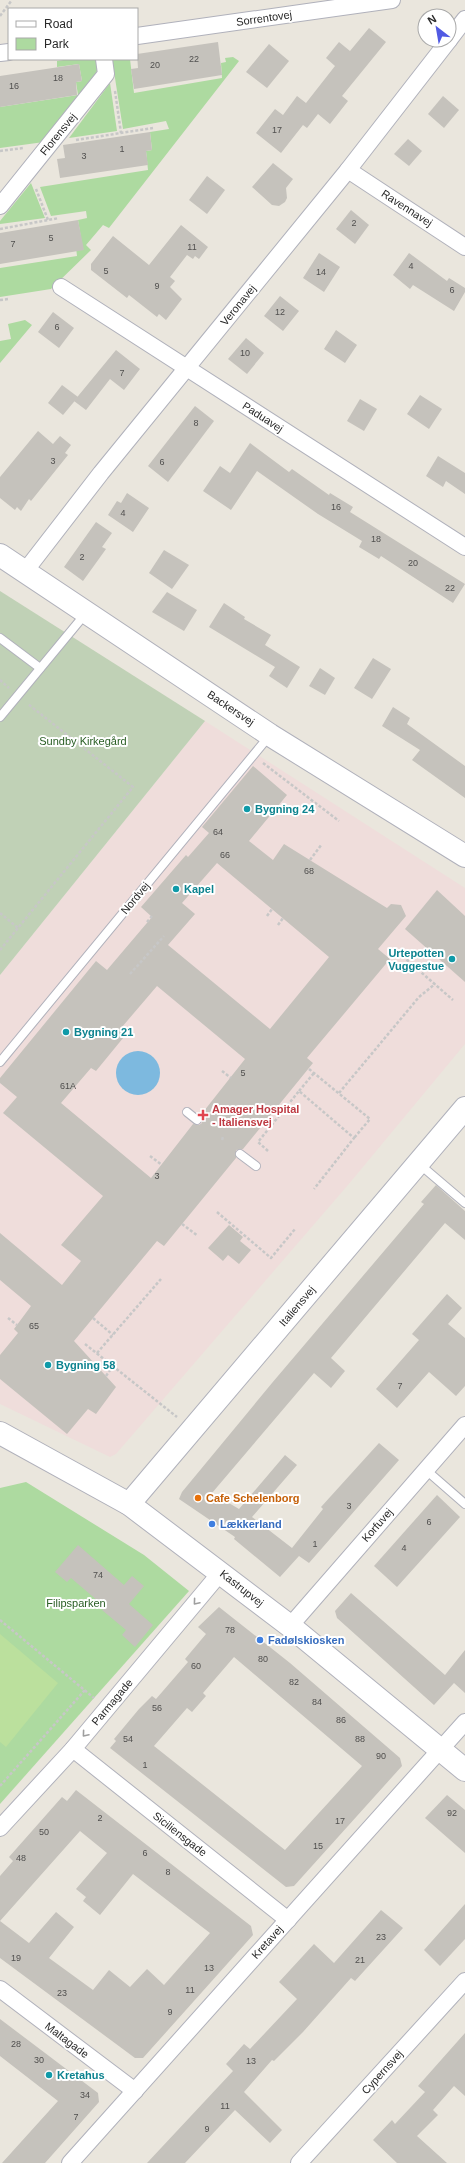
<svg xmlns="http://www.w3.org/2000/svg" width="465" height="2163" viewBox="0 0 465 2163" font-family="Arial,sans-serif">
  <style>
    .medical { fill: #efdddb }
    .green { fill: #addaa0 }
    .cemetery { fill: #c0d1b6 }
    .pitch { fill: #bbe09d }
    .water { fill: #7db9df }
    .building { fill: #c5c2bc; fill-rule: evenodd }
    .lines { fill: none; stroke-linecap: round; stroke-linejoin: round }
    .lane-casing { stroke: #b0b1bb; stroke-width: 10 }
    .street-casing { stroke: #b0b1bb; stroke-width: 18 }
    .secondary-casing { stroke: #b0b1bb; stroke-width: 24 }
    .path { stroke: #c7c7c7; stroke-width: 2.5; stroke-dasharray: 3 2; stroke-linecap: butt }
    .lane { stroke: #fff; stroke-width: 8 }
    .street { stroke: #fff; stroke-width: 16 }
    .secondary { stroke: #fff; stroke-width: 22 }
    .oneway { stroke: #9f9f9f }
    .culture-dot { fill: #0f9aa8; stroke: #fff; stroke-width: 1.5 }
    .health-dot { fill: #e0444e; stroke: #fff; stroke-width: 1.5 }
    .food-dot { fill: #e8710a; stroke: #fff; stroke-width: 1.5 }
    .shop-dot { fill: #3f7fe0; stroke: #fff; stroke-width: 1.5 }
    .labels { text-anchor: middle; dominant-baseline: central; stroke-width: 4; stroke-linejoin: round; paint-order: stroke }
    .number-label { font-size: 9px; fill: #504f4e }
    .street-label { font-size: 11px; fill: #292929; stroke: #fff }
    .park-label { font-size: 11px; fill: #285d23; stroke: #fff }
    .culture-label { font-size: 11px; font-weight: bold; fill: #0d838f; stroke: #fff; text-anchor: start }
    .health-label { font-size: 11px; font-weight: bold; fill: #be3a42; stroke: #fff; text-anchor: start }
    .food-label { font-size: 11px; font-weight: bold; fill: #c56008; stroke: #fff; text-anchor: start }
    .shop-label { font-size: 11px; font-weight: bold; fill: #366cbe; stroke: #fff; text-anchor: start }
  </style>
  <rect width="100%" height="100%" fill="#eae6dd"/>
  <polygon class="medical" points="205,721 465,888 465,1044 348,1185 116,1454 110,1457 0,1404 0,975"/>
  <g class="green">
    <polygon points="233,57 239,61 109,228 103,225 86,245 91,250 51,289 0,297 0,268 77,256 75,239 81,238 78,220 87,218 86,211 51,216 40,187 148,170 146,151 152,150 150,132 169,129 166,121 123,129 112,59 130,59 134,93 222,78 221,63 226,62 225,58"/>
    <polygon points="70,59 97,59 98,67 95,77 44,142 0,148 0,107 78,95 76,82 82,81 79,64 57,67 57,61"/>
    <polygon points="110,83 117,131 69,138"/>
    <polygon points="31,183 45,218 0,224 0,221"/>
    <polygon points="25,320 32,325 0,363 0,341 11,339 8,324"/>
    <polygon points="26,1482 144,1555 189,1591 0,1804 0,1488"/>
  </g>
  <polygon class="cemetery" points="0,591 205,721 0,975"/>
  <polygon class="pitch" points="0,1634 58,1683 6,1747 0,1742"/>
  <circle class="water" cx="138" cy="1073" r="22"/>
  <g class="building">
    <polygon points="369,28 386,42 342,96 348,101 330,124 318,114 307,128 303,125 281,153 256,133 275,109 283,115 297,96 306,103 335,66 326,58 339,42 350,51"/>
    <polygon points="218,42 222,75 134,89 131,69 138,68 137,54"/>
    <polygon points="269,44 289,61 267,88 246,72"/>
    <polygon points="79,64 82,81 76,82 77,95 0,107 0,76"/>
    <polygon points="443,96 459,110 444,128 428,114"/>
    <polygon points="150,132 152,150 146,151 148,165 60,178 57,159 65,158 63,145"/>
    <polygon points="408,139 422,151 409,166 394,154"/>
    <polygon points="273,163 293,179 286,188 287,198 285,202 279,206 272,205 252,187"/>
    <polygon points="207,176 225,190 207,214 189,200"/>
    <polygon points="351,210 369,225 355,244 336,229"/>
    <polygon points="78,220 84,250 0,264 0,233"/>
    <polygon points="181,225 208,247 199,259 195,256 193,259 187,255 170,277 175,281 170,287 182,299 166,320 159,314 157,317 129,295 127,298 91,270 91,264 113,236 149,265"/>
    <polygon points="319,253 340,267 324,292 303,278"/>
    <polygon points="409,253 447,281 449,278 465,288 465,292 454,311 413,285 410,289 393,275"/>
    <polygon points="280,296 299,311 283,331 264,316"/>
    <polygon points="53,312 74,328 59,348 38,332"/>
    <polygon points="336,330 357,345 345,363 324,349"/>
    <polygon points="246,338 264,353 247,374 228,359"/>
    <polygon points="116,350 140,369 124,390 110,379 86,410 74,401"/>
    <polygon points="62,385 78,397 63,415 48,403"/>
    <polygon points="420,395 442,409 429,429 407,414"/>
    <polygon points="360,399 377,409 364,431 347,421"/>
    <polygon points="195,406 214,421 168,482 148,466"/>
    <polygon points="38,431 53,444 60,436 71,445 65,453 68,455 31,501 29,499 21,511 17,507 15,510 0,498 0,477"/>
    <polygon points="250,443 289,472 292,469 329,495 330,493 353,507 350,512 465,584 453,603 381,556 379,559 359,547 362,541 318,514 257,471 231,510 203,491 220,466 230,473"/>
    <polygon points="438,456 465,473 465,494 446,481 443,487 426,476"/>
    <polygon points="127,493 149,508 133,532 108,515 117,501 121,503"/>
    <polygon points="96,522 112,533 102,547 106,549 83,581 64,567"/>
    <polygon points="164,550 189,565 172,589 149,573"/>
    <polygon points="167,592 197,610 184,631 152,612"/>
    <polygon points="224,603 245,617 244,619 271,635 265,645 300,667 287,688 269,676 275,667 209,627"/>
    <polygon points="373,658 391,669 372,699 354,688"/>
    <polygon points="320,668 335,678 325,695 309,686"/>
    <polygon points="393,707 410,718 407,724 465,766 465,798 412,760 420,750 382,726"/>
    <path d="M253,766L287,795L249,841L273,860L284,844L387,908L391,904L401,905L406,916L378,949L390,959L307,1058L313,1063L243,1149L236,1150V1158L164,1246L157,1241L74,1341L116,1387L96,1414L88,1409L67,1434L0,1379V1355L18,1333L14,1329L31,1306L0,1280V1233L62,1285L81,1261L61,1245L103,1196L3,1113L17,1097L0,1083V1078L96,961L107,970L152,917L141,907L186,855L188,857L209,833L202,827ZM217,863L329,957L270,1029L168,945L195,914L182,903ZM157,986L245,1059L200,1116L202,1123L199,1125L193,1124L151,1178L61,1103L91,1068L96,1071L128,1032L122,1027Z"/>
    <polygon points="437,890 465,916 465,982 405,929"/>
    <polygon points="436,1185 465,1211 465,1240 445,1223 331,1358 345,1371 331,1388 314,1373 212,1493 239,1509 285,1455 297,1465 252,1517 292,1548 323,1509 321,1507 379,1443 399,1460 309,1563 299,1556 280,1577 234,1539 235,1537 179,1499 182,1492 272,1383 424,1204 421,1202"/>
    <polygon points="229,1225 243,1237 240,1241 251,1250 239,1264 228,1255 223,1261 208,1248"/>
    <polygon points="447,1294 462,1308 448,1324 465,1338 465,1386 456,1396 429,1372 397,1408 376,1389 419,1340 412,1334"/>
    <polygon points="437,1495 460,1517 397,1587 374,1566"/>
    <polygon points="78,1545 124,1585 132,1576 144,1586 129,1604 153,1625 135,1647 122,1635 126,1630 102,1610 105,1607 71,1578 67,1582 55,1572"/>
    <polygon points="351,1593 445,1675 465,1650 465,1693 454,1683 434,1705 337,1618 335,1611"/>
    <path d="M219,1607L290,1663L400,1758L402,1766L294,1886L286,1887L110,1748L116,1741L114,1739L139,1709L152,1696L156,1699L188,1662L185,1659L206,1634L198,1627ZM234,1657L362,1766L285,1850L154,1746L187,1708L192,1712L206,1696L203,1693Z"/>
    <polygon points="76,1790 251,1926 253,1935 143,2058 135,2058 0,1958 0,1921 29,1943 56,1912 74,1927 49,1958 93,1990 109,1970 130,1987 147,1969 164,1985 210,1933 133,1874 100,1915 83,1901 86,1897 76,1889 107,1853 80,1831 0,1921 0,1876 13,1861 9,1857 62,1797 67,1801"/>
    <polygon points="447,1795 465,1810 465,1853 425,1818"/>
    <polygon points="465,1904 465,1939 440,1966 424,1950"/>
    <polygon points="381,1910 403,1928 355,1981 351,1978 303,2032 274,2061 272,2060 244,2092 282,2130 270,2143 235,2110 185,2163 147,2163 233,2071 226,2064 244,2044 250,2049 297,1999 279,1982 314,1944 334,1963"/>
    <polygon points="0,2019 98,2093 99,2102 45,2163 2,2163 58,2101 0,2056"/>
    <polygon points="465,2033 465,2096 454,2086 433,2110 438,2115 417,2136 447,2163 397,2163 373,2140 392,2120 395,2124 425,2092 418,2086"/>
  </g>
  <g class="lines">
    <g class="lane-casing">
      <g id="lane">
        <polyline points="0,638 40,668"/>
        <polyline points="0,717 86,613"/>
        <polyline points="0,1062 270,735"/>
        <polyline points="187,1112 197,1120"/>
        <polyline points="240,1154 256,1166"/>
        <polyline points="418,1163 465,1203"/>
        <polyline points="426,1470 465,1504"/>
      </g>
    </g>
    <g class="street-casing">
      <g id="street">
        <polyline points="137,36 392,0"/>
        <polyline points="449,40 465,19"/>
        <polyline points="0,53 9,52"/>
        <polyline points="348,170 465,247"/>
        <polyline points="0,206 106,74 104,59"/>
        <polyline points="61,287 465,547"/>
        <polyline points="26,570 101,473 348,170 449,40"/>
        <polyline points="290,1626 465,1425"/>
        <polyline points="73,1749 288,1920"/>
        <polyline points="0,1828 73,1749 221,1572"/>
        <polyline points="0,1989 135,2091"/>
        <polyline points="70,2163 465,1722"/>
        <polyline points="299,2163 465,1981"/>
      </g>
    </g>
    <g class="secondary-casing">
      <g id="secondary">
        <polyline points="0,555 270,735 465,856"/>
        <polyline points="0,1433 129,1504 290,1626 465,1770"/>
        <polyline points="129,1504 465,1108"/>
      </g>
    </g>
    <g class="path">
      <polyline points="0,16 12,0"/>
      <polyline points="115,91 121,133"/>
      <polyline points="76,140 153,128"/>
      <polyline points="0,151 23,148"/>
      <polyline points="36,189 48,220"/>
      <polyline points="0,229 59,218"/>
      <polyline points="0,300 9,299"/>
      <polyline points="0,680 9,688"/>
      <polyline points="263,763 339,821"/>
      <polyline points="310,860 322,844"/>
      <polyline points="0,913 18,928"/>
      <polyline points="267,916 272,909"/>
      <polyline points="147,922 152,916"/>
      <polyline points="278,925 283,918"/>
      <polyline points="0,950 133,787 28,704"/>
      <polyline points="399,953 453,1000"/>
      <polyline points="130,974 164,936"/>
      <polyline points="309,1069 370,1119 354,1138"/>
      <polyline points="222,1071 231,1078"/>
      <polyline points="299,1091 314,1073"/>
      <polyline points="339,1093 419,997 435,984"/>
      <polyline points="222,1140 223,1137"/>
      <polyline points="268,1151 258,1142 299,1091 354,1138 314,1189"/>
      <polyline points="150,1156 162,1165"/>
      <polyline points="217,1212 271,1258 295,1229"/>
      <polyline points="182,1224 198,1236"/>
      <polyline points="8,1318 17,1325"/>
      <polyline points="93,1318 113,1335"/>
      <polyline points="85,1344 177,1417"/>
      <polyline points="97,1353 161,1279"/>
      <polyline points="106,1376 113,1366"/>
      <polyline points="0,1620 94,1698"/>
      <polyline points="0,1786 85,1690"/>
    </g>
    <use href="#lane" class="lane"/>
    <use href="#street" class="street"/>
    <use href="#secondary" class="secondary"/>
  </g>
  <defs><path id="oneway-chevron" d="M-2-3.5L2.5 0L-2 3.5" fill="none" stroke-width="1.6" stroke-linecap="round" stroke-linejoin="round"/></defs>
  <g class="oneway">
    <use href="#oneway-chevron" transform="translate(196 1602) rotate(130)"/>
    <use href="#oneway-chevron" transform="translate(85 1734) rotate(130)"/>
  </g>
  <g class="culture-dot">
    <circle cx="247" cy="809" r="4"/>
    <circle cx="176" cy="889" r="4"/>
    <circle cx="452" cy="959" r="4"/>
    <circle cx="66" cy="1032" r="4"/>
    <circle cx="48" cy="1365" r="4"/>
    <circle cx="49" cy="2075" r="4"/>
  </g>
  <path class="health-dot" d="M201 1109h4v4h4v4h-4v4h-4v-4h-4v-4h4z"/>
  <circle class="food-dot" cx="198" cy="1498" r="4"/>
  <g class="shop-dot">
    <circle cx="212" cy="1524" r="4"/>
    <circle cx="260" cy="1640" r="4"/>
  </g>
  <g class="labels">
    <g class="number-label">
      <text x="194" y="59">22</text>
      <text x="155" y="65">20</text>
      <text x="58" y="78">18</text>
      <text x="14" y="86">16</text>
      <text x="277" y="130">17</text>
      <text x="122" y="149">1</text>
      <text x="84" y="156">3</text>
      <text x="354" y="223">2</text>
      <text x="51" y="238">5</text>
      <text x="13" y="244">7</text>
      <text x="192" y="247">11</text>
      <text x="411" y="266">4</text>
      <text x="106" y="271">5</text>
      <text x="321" y="272">14</text>
      <text x="157" y="286">9</text>
      <text x="452" y="290">6</text>
      <text x="280" y="312">12</text>
      <text x="57" y="327">6</text>
      <text x="245" y="353">10</text>
      <text x="122" y="373">7</text>
      <text x="196" y="423">8</text>
      <text x="53" y="461">3</text>
      <text x="162" y="462">6</text>
      <text x="336" y="507">16</text>
      <text x="123" y="513">4</text>
      <text x="376" y="539">18</text>
      <text x="82" y="557">2</text>
      <text x="413" y="563">20</text>
      <text x="450" y="588">22</text>
      <text x="218" y="832">64</text>
      <text x="225" y="855">66</text>
      <text x="309" y="871">68</text>
      <text x="243" y="1073">5</text>
      <text x="68" y="1086">61A</text>
      <text x="157" y="1176">3</text>
      <text x="34" y="1326">65</text>
      <text x="400" y="1386">7</text>
      <text x="349" y="1506">3</text>
      <text x="429" y="1522">6</text>
      <text x="315" y="1544">1</text>
      <text x="404" y="1548">4</text>
      <text x="98" y="1575">74</text>
      <text x="230" y="1630">78</text>
      <text x="263" y="1659">80</text>
      <text x="196" y="1666">60</text>
      <text x="294" y="1682">82</text>
      <text x="317" y="1702">84</text>
      <text x="157" y="1708">56</text>
      <text x="341" y="1720">86</text>
      <text x="128" y="1739">54</text>
      <text x="360" y="1739">88</text>
      <text x="381" y="1756">90</text>
      <text x="145" y="1765">1</text>
      <text x="452" y="1813">92</text>
      <text x="100" y="1818">2</text>
      <text x="340" y="1821">17</text>
      <text x="44" y="1832">50</text>
      <text x="318" y="1846">15</text>
      <text x="145" y="1853">6</text>
      <text x="21" y="1858">48</text>
      <text x="168" y="1872">8</text>
      <text x="381" y="1937">23</text>
      <text x="16" y="1958">19</text>
      <text x="360" y="1960">21</text>
      <text x="209" y="1968">13</text>
      <text x="190" y="1990">11</text>
      <text x="62" y="1993">23</text>
      <text x="170" y="2012">9</text>
      <text x="16" y="2044">28</text>
      <text x="39" y="2060">30</text>
      <text x="251" y="2061">13</text>
      <text x="85" y="2095">34</text>
      <text x="225" y="2106">11</text>
      <text x="76" y="2117">7</text>
      <text x="207" y="2129">9</text>
    </g>
    <g class="street-label">
      <text transform="translate(264 18) rotate(-8)">Sorrentovej</text>
      <text transform="translate(58 134) rotate(-51)">Florensvej</text>
      <text transform="translate(407 208) rotate(33)">Ravennavej</text>
      <text transform="translate(238 305) rotate(-51)">Veronavej</text>
      <text transform="translate(263 417) rotate(33)">Paduavej</text>
      <text transform="translate(231 708) rotate(34)">Backersvej</text>
      <text transform="translate(135 898) rotate(-50)">Nordvej</text>
      <text transform="translate(297 1306) rotate(-50)">Italiensvej</text>
      <text transform="translate(377 1525) rotate(-49)">Korfuvej</text>
      <text transform="translate(242 1588) rotate(38)">Kastrupvej</text>
      <text transform="translate(112 1702) rotate(-50)">Parmagade</text>
      <text transform="translate(180 1834) rotate(38)">Siciliensgade</text>
      <text transform="translate(267 1942) rotate(-48)">Kretavej</text>
      <text transform="translate(67 2040) rotate(37)">Maltagade</text>
      <text transform="translate(382 2072) rotate(-48)">Cypernsvej</text>
    </g>
    <g class="park-label">
      <text x="83" y="741">Sundby Kirkegård</text>
      <text x="76" y="1603">Filipsparken</text>
    </g>
    <g class="culture-label">
      <text x="255" y="809">Bygning 24</text>
      <text x="184" y="889">Kapel</text>
      <text x="444" y="953" text-anchor="end">Urtepotten<tspan x="444" dy="13">Vuggestue</tspan></text>
      <text x="74" y="1032">Bygning 21</text>
      <text x="56" y="1365">Bygning 58</text>
      <text x="57" y="2075">Kretahus</text>
    </g>
    <g class="health-label">
      <text x="212" y="1109">Amager Hospital<tspan x="212" dy="13">- Italiensvej</tspan></text>
    </g>
    <g class="food-label">
      <text x="206" y="1498">Cafe Schelenborg</text>
    </g>
    <g class="shop-label">
      <text x="220" y="1524">Lækkerland</text>
      <text x="268" y="1640">Fadølskiosken</text>
    </g>
  </g>
  <rect x="8" y="8" width="130" height="52" fill="#ffffff" stroke="#a9a9a9"/>
  <rect x="16" y="21" width="20" height="6" fill="#ffffff" stroke="#a9a9a9"/>
  <text x="44" y="28" font-size="12" fill="#292929">Road</text>
  <rect x="16" y="38" width="20" height="12" fill="#addaa0" stroke="#a9a9a9"/>
  <text x="44" y="48" font-size="12" fill="#292929">Park</text>
  <g transform="translate(437 28) rotate(329)"><circle r="19" fill="#ffffff" stroke="#a9a9a9"/>
  <path d="M0-3L7 15L0 10L-7 15Z" fill="#515ae3"/>
  <text y="-6" font-size="11" font-weight="bold" text-anchor="middle" fill="#292929">N</text>
  </g>
</svg>
